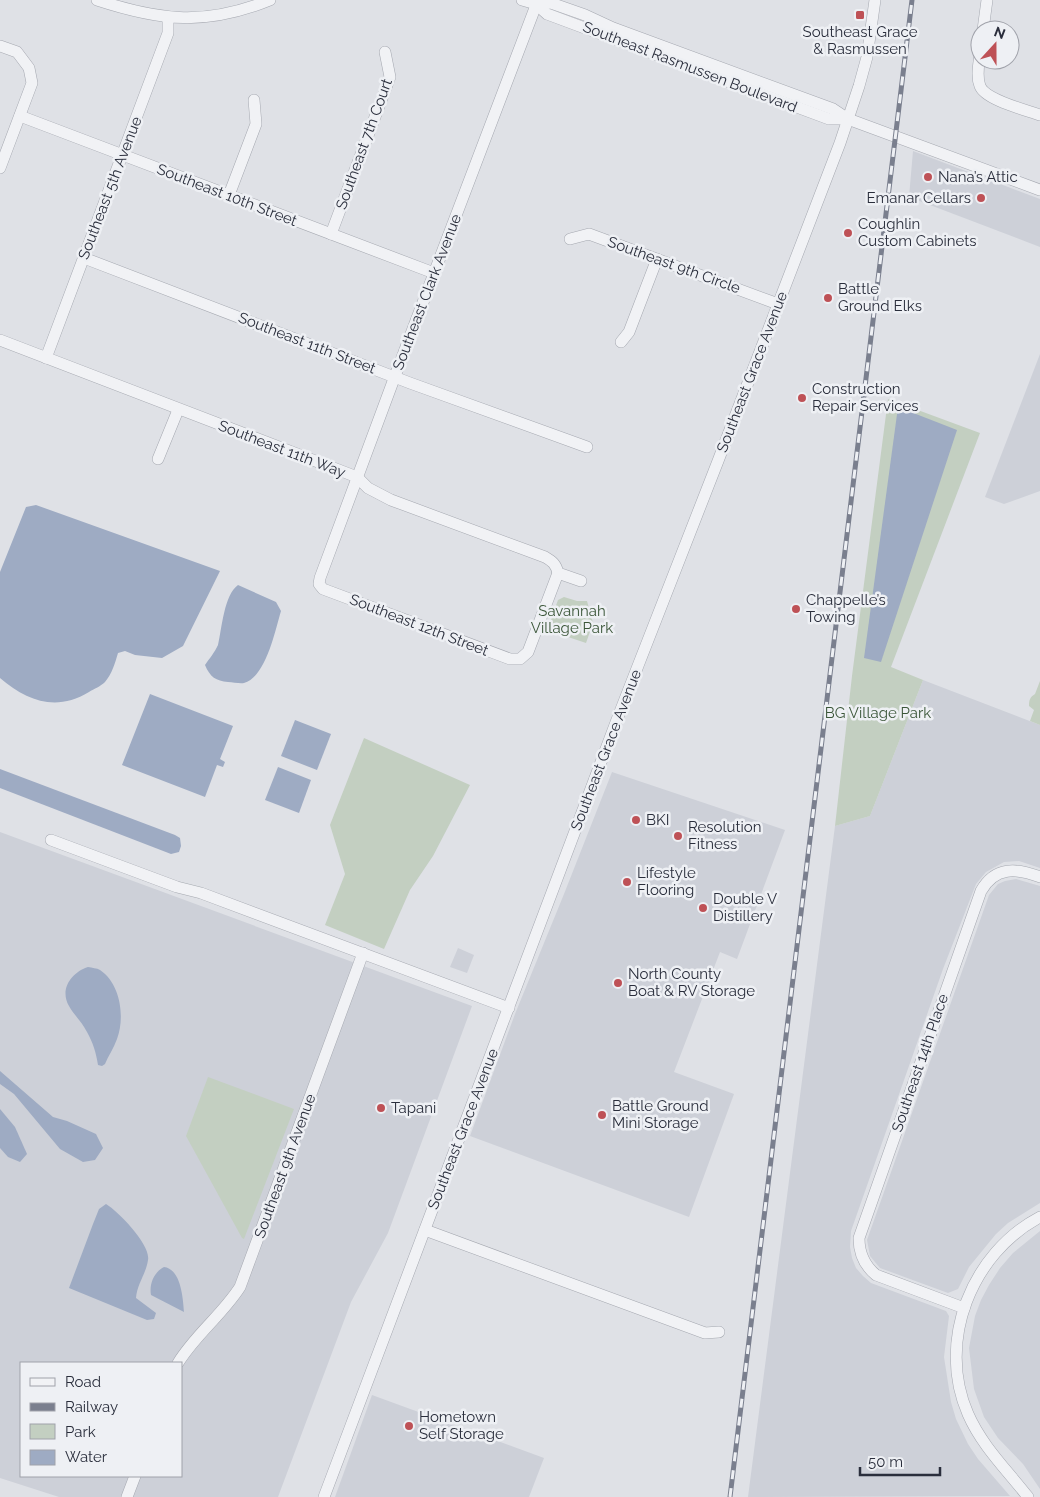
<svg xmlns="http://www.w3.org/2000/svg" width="1040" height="1497" viewBox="0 0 1040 1497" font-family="Raleway,sans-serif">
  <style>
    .built { fill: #cdd0d8; fill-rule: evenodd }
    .green { fill: #c3cfc1 }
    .water { fill: #9eabc3 }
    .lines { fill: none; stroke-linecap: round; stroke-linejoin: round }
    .minor-casing { stroke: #a5a8b0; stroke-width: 12 }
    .minor { stroke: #f1f2f5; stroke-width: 11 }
    .rail-casing { stroke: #7a7f8e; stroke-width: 5 }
    .rail { stroke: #eef0f4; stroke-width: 3; stroke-dasharray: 9; stroke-linecap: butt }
    .poi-dot { fill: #be5156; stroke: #eef0f4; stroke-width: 2 }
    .labels { text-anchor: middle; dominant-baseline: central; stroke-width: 5; stroke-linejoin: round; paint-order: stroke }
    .poi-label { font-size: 15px; fill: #2a2e3c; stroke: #eef0f4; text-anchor: start }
    .street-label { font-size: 15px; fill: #2a2e3c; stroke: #eef0f4 }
    .park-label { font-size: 15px; fill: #3b5639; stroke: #eef0f4 }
  </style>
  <rect width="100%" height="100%" fill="#dfe1e6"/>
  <g class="built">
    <polygon points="913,151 1040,199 1040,247 909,197"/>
    <polygon points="1040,354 1040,491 1004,504 985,497"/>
    <polygon points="923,680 1040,725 1040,868 1019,861 1004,862 986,872 976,884 943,969 876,1160 851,1231 850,1247 852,1258 856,1268 863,1276 871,1283 946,1311 949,1316 944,1357 951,1402 956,1419 968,1444 978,1459 1010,1496 748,1497 835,826 870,816"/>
    <polygon points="612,772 785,830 737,959 720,952 674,1072 734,1094 689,1217 470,1136 515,1014 564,894"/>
    <path d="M0,832L472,1006L388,1233L351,1302L278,1497H59L0,1478ZM21,1363H181V1476H21Z"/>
    <polygon points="1016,879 1040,886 1040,1203 1008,1223 996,1234 969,1267 958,1289 948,1293 880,1268 870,1256 867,1240 989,895 998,884 1005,881"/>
    <polygon points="458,948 474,955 467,973 450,967"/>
    <polygon points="1040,1231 1040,1489 1023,1464 998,1438 984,1417 974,1389 969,1348 975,1316 981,1300 989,1285 1000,1268 1013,1253"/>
    <polygon points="372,1395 544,1458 529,1497 335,1497"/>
  </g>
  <g class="green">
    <polygon points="888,399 980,433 891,667 923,680 870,816 835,826 852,676"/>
    <polygon points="564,597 577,601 587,601 593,623 586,643 547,630 558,600"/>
    <path d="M1040,681V725L1030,721L1034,710L1029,706C1029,700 1030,697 1035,694Z"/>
    <polygon points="364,738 470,785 433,856 410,890 384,949 325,925 345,874 330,825"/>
    <polygon points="208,1077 294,1109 244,1239 242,1238 186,1136"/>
  </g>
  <g class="water">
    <polygon points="898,407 957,430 881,662 864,658"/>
    <path d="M36,505L220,571L183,646L162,658L135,655L125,651L118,653C115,663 112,674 105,682C101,686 94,689 89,692C56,712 27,701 0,678V572L26,507Z"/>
    <path d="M238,585L276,602L281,611C275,631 266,677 244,683C240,684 233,682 228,682C216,681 210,677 205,665C209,659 215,652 218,645C222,628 224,595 238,585Z"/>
    <polygon points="150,694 233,726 220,759 225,762 223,767 217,765 205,797 122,765"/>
    <polygon points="295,720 331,734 317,770 281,756"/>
    <polygon points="278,767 311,780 299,813 265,800"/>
    <polygon points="0,769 175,835 180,838 181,846 179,852 171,854 0,788"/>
    <path d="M88,967C92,968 97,968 100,970C121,984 125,1018 117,1039C114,1048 108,1056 105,1064L102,1066L98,1065C96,1052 93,1043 87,1032C82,1022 74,1015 69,1006C59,989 72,972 88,967Z"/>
    <polygon points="0,1071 53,1117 67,1121 96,1134 103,1148 95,1160 83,1162 60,1149 14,1094 0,1084"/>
    <polygon points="0,1109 15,1127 27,1154 20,1162 8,1157 0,1148"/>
    <path d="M106,1204C119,1212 151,1245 148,1260C146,1274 137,1284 136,1298L156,1313L154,1319L147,1320L69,1288L93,1224L99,1209Z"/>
    <path d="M164,1267C181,1269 183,1298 184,1312L151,1295C149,1284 154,1272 164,1267Z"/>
  </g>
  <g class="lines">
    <g class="minor-casing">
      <g id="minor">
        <path d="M97,0C161,21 206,26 270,0"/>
        <polyline points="522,0 536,4 551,3 585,15 613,28 833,109 848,119 1040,190"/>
        <polyline points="538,0 395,376 320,578 319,584 323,589 510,659 520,659 528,652 558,573"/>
        <polyline points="536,4 547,14 829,119 848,119"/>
        <polyline points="983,30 987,0"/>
        <polyline points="0,46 17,52 29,68 32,83 0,168"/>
        <path d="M980,54C979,64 976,76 980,86C985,100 1026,110 1040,115"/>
        <polyline points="20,116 434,273"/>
        <polyline points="229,195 256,124 254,100"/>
        <polyline points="331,234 390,77 385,52"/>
        <polyline points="570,239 589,234 778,304"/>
        <polyline points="84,258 410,383 587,447"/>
        <path d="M0,340L357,477L368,488L391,500L545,557C552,561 556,564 558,573L581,581"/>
        <polyline points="621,342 629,332 657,259"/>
        <polyline points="46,358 168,33 168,18"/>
        <polyline points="158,459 178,410"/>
        <polyline points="51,840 177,887 201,893 509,1008"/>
        <polyline points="425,1230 705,1333 719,1332"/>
        <path d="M964,1308L876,1275C865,1266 859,1254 859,1238L981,891C995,866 1017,868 1040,877"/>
        <path d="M178,1363C195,1335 222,1315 240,1287L363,953"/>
        <polyline points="127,1497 135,1476"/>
        <polyline points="324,1497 618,717 718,461 840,143 859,86 867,57 875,0"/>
        <path d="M1028,1497C1007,1470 982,1446 968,1414C936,1341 972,1253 1040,1217"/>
      </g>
    </g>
    <use href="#minor" class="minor"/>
    <g class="rail-casing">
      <polyline id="rail" points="730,1497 912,0"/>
    </g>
    <use href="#rail" class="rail"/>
  </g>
  <g class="poi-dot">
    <rect x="855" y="10" width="10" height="10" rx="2.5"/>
    <circle cx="928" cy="177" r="5"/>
    <circle cx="981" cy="198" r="5"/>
    <circle cx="848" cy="233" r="5"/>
    <circle cx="828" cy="298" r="5"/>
    <circle cx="802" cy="398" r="5"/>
    <circle cx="796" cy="609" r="5"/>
    <circle cx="636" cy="820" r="5"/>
    <circle cx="678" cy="836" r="5"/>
    <circle cx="627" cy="882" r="5"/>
    <circle cx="703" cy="908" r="5"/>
    <circle cx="618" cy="983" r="5"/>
    <circle cx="381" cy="1108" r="5"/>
    <circle cx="602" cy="1115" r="5"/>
    <circle cx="409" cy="1426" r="5"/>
  </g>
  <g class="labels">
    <g class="poi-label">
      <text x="860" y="32" text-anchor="middle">Southeast Grace<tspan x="860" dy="17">&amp; Rasmussen</tspan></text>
      <text x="938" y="177">Nana’s Attic</text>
      <text x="971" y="198" text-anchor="end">Emanar Cellars</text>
      <text x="858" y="224">Coughlin<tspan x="858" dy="17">Custom Cabinets</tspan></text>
      <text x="838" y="289">Battle<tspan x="838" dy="17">Ground Elks</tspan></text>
      <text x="812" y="389">Construction<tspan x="812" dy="17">Repair Services</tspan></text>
      <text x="806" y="600">Chappelle’s<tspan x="806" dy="17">Towing</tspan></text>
      <text x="646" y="820">BKI</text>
      <text x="688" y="827">Resolution<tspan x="688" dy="17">Fitness</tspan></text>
      <text x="637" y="873">Lifestyle<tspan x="637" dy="17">Flooring</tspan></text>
      <text x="713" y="899">Double V<tspan x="713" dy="17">Distillery</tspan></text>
      <text x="628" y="974">North County<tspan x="628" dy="17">Boat &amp; RV Storage</tspan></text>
      <text x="612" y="1106">Battle Ground<tspan x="612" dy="17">Mini Storage</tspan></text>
      <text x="391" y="1108">Tapani</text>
      <text x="419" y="1417">Hometown<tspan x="419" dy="17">Self Storage</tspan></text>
    </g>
    <g class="street-label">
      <text transform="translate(690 67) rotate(21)">Southeast Rasmussen Boulevard</text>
      <text transform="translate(364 144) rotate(-70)">Southeast 7th Court</text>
      <text transform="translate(110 188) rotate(-69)">Southeast 5th Avenue</text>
      <text transform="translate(227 195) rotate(21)">Southeast 10th Street</text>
      <text transform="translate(674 265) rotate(20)">Southeast 9th Circle</text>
      <text transform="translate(427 292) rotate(-69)">Southeast Clark Avenue</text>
      <text transform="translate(307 343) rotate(21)">Southeast 11th Street</text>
      <text transform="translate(752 372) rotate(-69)">Southeast Grace Avenue</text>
      <text transform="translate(282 449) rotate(21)">Southeast 11th Way</text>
      <text transform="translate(419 625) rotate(21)">Southeast 12th Street</text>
      <text transform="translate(606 750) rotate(-69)">Southeast Grace Avenue</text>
      <text transform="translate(920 1063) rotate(-71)">Southeast 14th Place</text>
      <text transform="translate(463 1129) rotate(-69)">Southeast Grace Avenue</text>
      <text transform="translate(285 1166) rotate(-70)">Southeast 9th Avenue</text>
    </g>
    <g class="park-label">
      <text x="572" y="611">Savannah<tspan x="572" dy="17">Village Park</tspan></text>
      <text x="878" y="713">BG Village Park</text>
    </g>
  </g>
  <rect x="20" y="1362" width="162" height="115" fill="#eef0f4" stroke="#a0a2aa"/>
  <rect x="30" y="1378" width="25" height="8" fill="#f1f2f5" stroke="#a0a2aa"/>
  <text x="65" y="1387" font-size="15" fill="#2a2e3c">Road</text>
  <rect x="30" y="1403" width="25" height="8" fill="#7a7f8e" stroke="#a0a2aa"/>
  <text x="65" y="1412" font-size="15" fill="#2a2e3c">Railway</text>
  <rect x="30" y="1424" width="25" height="15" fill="#c3cfc1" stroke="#a0a2aa"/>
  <text x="65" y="1437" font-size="15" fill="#2a2e3c">Park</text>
  <rect x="30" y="1450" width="25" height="15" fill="#9eabc3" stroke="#a0a2aa"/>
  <text x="65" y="1462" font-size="15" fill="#2a2e3c">Water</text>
  <g transform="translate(995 45) rotate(21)"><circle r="24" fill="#eef0f4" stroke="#a0a2aa"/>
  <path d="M0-4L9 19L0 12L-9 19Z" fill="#be5156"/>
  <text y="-8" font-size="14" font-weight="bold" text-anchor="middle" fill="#2a2e3c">N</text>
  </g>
  <path d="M860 1467v8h80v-8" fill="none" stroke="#2a2e3c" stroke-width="2.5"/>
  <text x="868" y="1467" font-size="15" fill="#2a2e3c" stroke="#eef0f4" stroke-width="4" paint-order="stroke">50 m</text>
</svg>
